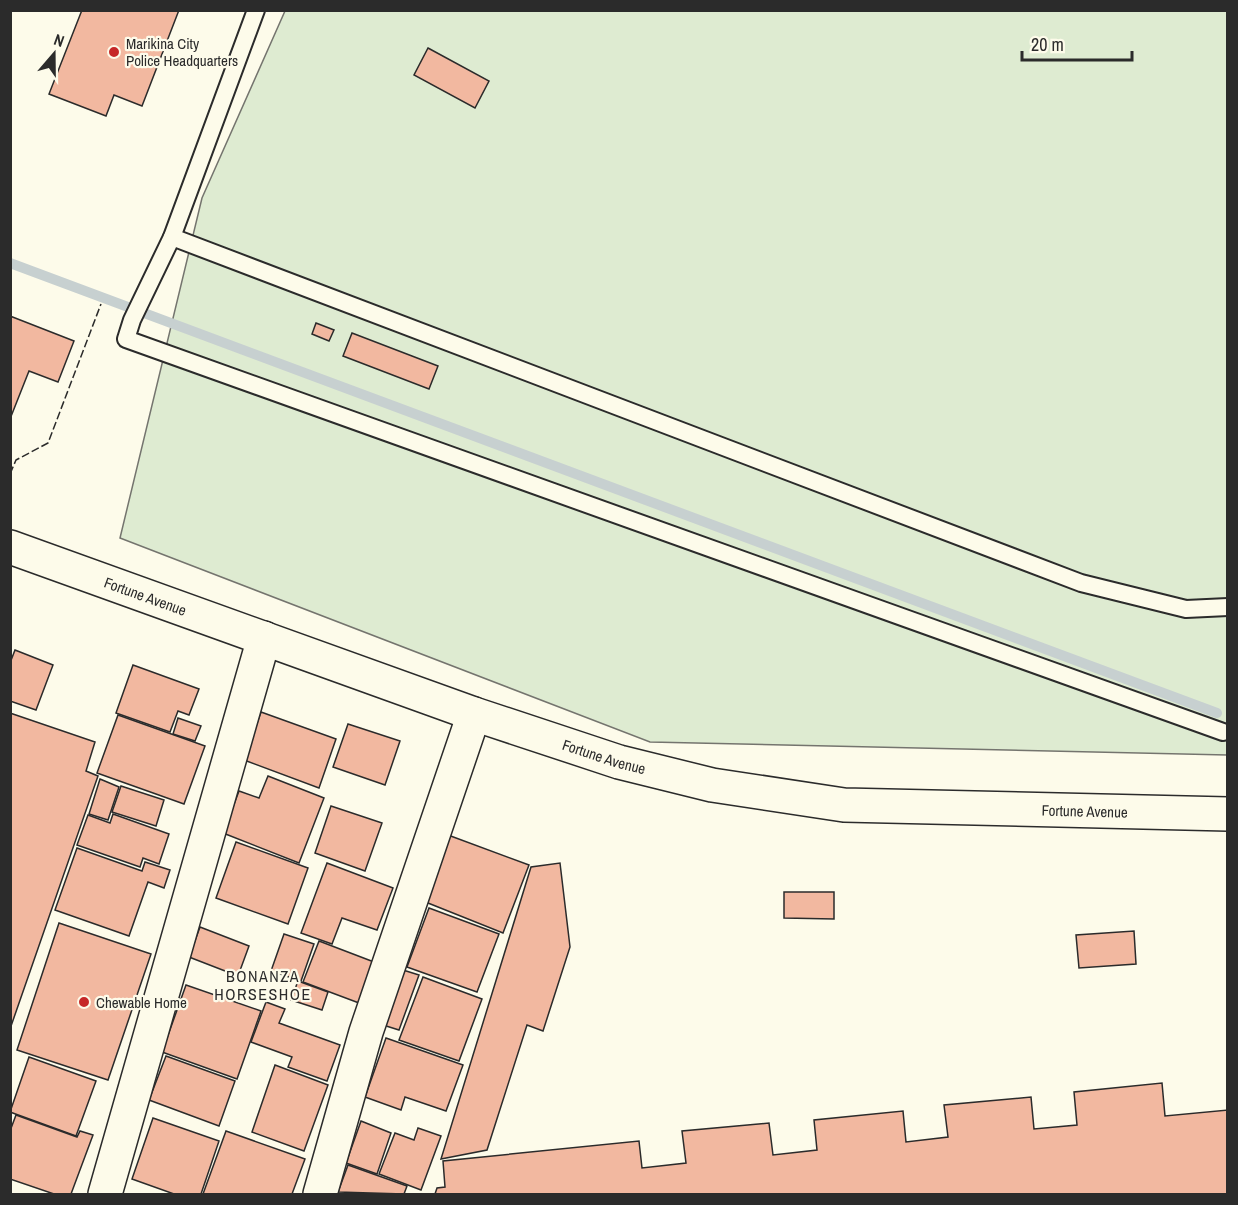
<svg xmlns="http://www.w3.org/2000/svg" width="1238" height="1205" viewBox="0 0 1238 1205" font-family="'Archivo Narrow',sans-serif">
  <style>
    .green { fill: #deebd1; stroke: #74746e; stroke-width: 1.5 }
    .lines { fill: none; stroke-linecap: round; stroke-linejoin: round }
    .stream { stroke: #c7d0d0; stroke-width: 10 }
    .building { fill: #f2b8a0; stroke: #2b2b2b; stroke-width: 1.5 }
    .service-casing { stroke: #2b2b2b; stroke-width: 20 }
    .minor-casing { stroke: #2b2b2b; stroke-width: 36 }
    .secondary-casing { stroke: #2b2b2b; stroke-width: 36 }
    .service { stroke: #fdfbea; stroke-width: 16 }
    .minor { stroke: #fdfbea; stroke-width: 33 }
    .secondary { stroke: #fdfbea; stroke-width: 33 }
    .fence { stroke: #2b2b2b; stroke-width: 1.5; stroke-dasharray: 8 3; stroke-linecap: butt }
    .poi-dot { fill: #c62828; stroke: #fdfbea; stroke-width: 2 }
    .labels { text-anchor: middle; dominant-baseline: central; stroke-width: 4.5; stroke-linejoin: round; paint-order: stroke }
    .poi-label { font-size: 15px; fill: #2b2b2b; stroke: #fdfbea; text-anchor: start }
    .street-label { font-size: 15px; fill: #2b2b2b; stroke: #fdfbea }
    .neighbourhood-label { font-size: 16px; letter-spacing: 1.5px; fill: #2b2b2b; stroke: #fdfbea }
  </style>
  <rect width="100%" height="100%" fill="#fdfbea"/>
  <polygon class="green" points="285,11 1227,11 1227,755 650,742 120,538 202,198"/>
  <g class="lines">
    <polyline class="stream" points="10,263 1217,713"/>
  </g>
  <g class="building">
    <polygon points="82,10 179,10 142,106 114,95 106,116 49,94"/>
    <polygon points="428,48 489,81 475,108 414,75"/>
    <polygon points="10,316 74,341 58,382 29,371 10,419"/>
    <polygon points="316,323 334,330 329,341 312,334"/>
    <polygon points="352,333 438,366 429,389 343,356"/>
    <polygon points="15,650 53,665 36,710 10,701 10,663"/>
    <polygon points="133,665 199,689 189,715 178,711 170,732 116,713"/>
    <polygon points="261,712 336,739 319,788 244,760"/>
    <polygon points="10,713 95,742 86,771 98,776 10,1029"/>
    <polygon points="118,715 205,746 184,804 97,773"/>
    <polygon points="178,718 201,726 195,741 173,734"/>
    <polygon points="348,724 400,741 385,785 333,767"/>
    <polygon points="268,776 324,798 299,863 223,833 239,791 259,798"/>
    <polygon points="100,779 119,787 108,820 89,814"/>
    <polygon points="121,786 164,800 156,826 112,812"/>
    <polygon points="331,806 382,823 365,871 315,853"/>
    <polygon points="113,814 169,834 159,864 143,858 140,867 77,845 88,815 110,823"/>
    <polygon points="448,835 529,865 503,933 423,901"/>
    <polygon points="236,842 308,868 288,924 216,898"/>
    <polygon points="77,848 142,871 145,862 170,870 164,888 148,882 129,936 55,910"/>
    <polygon points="327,863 393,888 377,930 342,918 332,944 301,933"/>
    <polygon points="560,863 570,947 543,1031 527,1025 487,1150 441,1159 531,867"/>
    <polygon points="784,892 834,892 834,919 784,918"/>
    <polygon points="429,908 499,934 477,992 407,967"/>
    <polygon points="59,923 151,954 108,1080 17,1050"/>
    <polygon points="200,927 249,946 238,976 189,957"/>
    <polygon points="1134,931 1136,964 1079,968 1076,935"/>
    <polygon points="284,934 314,944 301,981 271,971"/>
    <polygon points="319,941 374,962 359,1003 303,982"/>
    <polygon points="403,970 419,975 399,1030 383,1025"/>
    <polygon points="423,977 482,999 459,1061 399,1040"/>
    <polygon points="298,981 328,992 322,1010 291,1000"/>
    <polygon points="186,985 261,1011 237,1079 162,1052"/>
    <polygon points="266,1002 285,1009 279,1023 340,1045 327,1081 288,1067 292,1057 251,1042"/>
    <polygon points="386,1038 463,1065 446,1111 405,1097 401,1110 365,1097"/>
    <polygon points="166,1056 235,1081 219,1126 149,1100"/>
    <polygon points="29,1057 96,1081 76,1136 10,1112"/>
    <polygon points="275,1065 328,1085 304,1151 252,1132"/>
    <polygon points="1162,1083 1165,1116 1228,1110 1228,1194 435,1194 437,1188 445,1187 443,1161 639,1141 642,1168 686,1163 682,1131 769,1123 773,1155 817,1150 814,1120 903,1111 906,1142 948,1137 944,1105 1031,1097 1034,1129 1077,1125 1074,1092"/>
    <polygon points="16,1115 77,1137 80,1131 93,1135 71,1194 54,1194 10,1179 10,1131"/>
    <polygon points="153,1118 219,1141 201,1194 174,1194 132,1179"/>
    <polygon points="361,1121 391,1133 377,1174 346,1163"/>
    <polygon points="418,1128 441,1136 421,1190 379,1174 395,1133 414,1140"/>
    <polygon points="226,1131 305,1159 292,1194 203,1194"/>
    <polygon points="348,1165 407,1186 404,1194 338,1192"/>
  </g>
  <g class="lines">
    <g class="service-casing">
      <g id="service">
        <polyline points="256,10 172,237 132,320 126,339 1223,732"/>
        <polyline points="172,237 1081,583 1186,609 1228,607"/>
      </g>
    </g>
    <g class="minor-casing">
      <g id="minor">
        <polyline points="105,1194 264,638"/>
        <polyline points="320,1194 366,1032 474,714"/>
      </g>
    </g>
    <g class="secondary-casing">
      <g id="secondary">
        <path id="s1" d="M10,547L474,714L619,762L712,785L844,805L1228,814"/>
      </g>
    </g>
    <use href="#service" class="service"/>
    <use href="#minor" class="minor"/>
    <use href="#secondary" class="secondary"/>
    <polyline class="fence" points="10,474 16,460 48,443 101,304"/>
  </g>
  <g class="poi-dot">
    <circle cx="114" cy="52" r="6"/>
    <circle cx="84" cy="1002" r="6"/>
  </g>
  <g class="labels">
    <g class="poi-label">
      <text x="126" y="43">Marikina City<tspan x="126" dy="17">Police Headquarters</tspan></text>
      <text x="96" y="1002">Chewable Home</text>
    </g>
    <g class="street-label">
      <text stroke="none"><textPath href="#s1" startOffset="144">Fortune Avenue</textPath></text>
      <text stroke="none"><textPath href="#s1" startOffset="630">Fortune Avenue</textPath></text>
      <text stroke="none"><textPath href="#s1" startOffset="1116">Fortune Avenue</textPath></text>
    </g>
    <g class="neighbourhood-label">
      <text x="263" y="976">BONANZA<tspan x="263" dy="18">HORSESHOE</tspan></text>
    </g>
  </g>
  <rect width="1238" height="1205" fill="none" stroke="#2b2b2b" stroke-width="24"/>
  <g transform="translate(54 54) rotate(20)" stroke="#fdfbea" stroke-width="4.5" paint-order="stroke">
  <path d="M0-4.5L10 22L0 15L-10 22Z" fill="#2b2b2b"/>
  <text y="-9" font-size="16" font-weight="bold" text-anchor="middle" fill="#2b2b2b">N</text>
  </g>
  <path d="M1022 51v9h110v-9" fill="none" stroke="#2b2b2b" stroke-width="3"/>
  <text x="1031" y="51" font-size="18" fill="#2b2b2b" stroke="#fdfbea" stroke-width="4.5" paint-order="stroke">20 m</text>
</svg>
